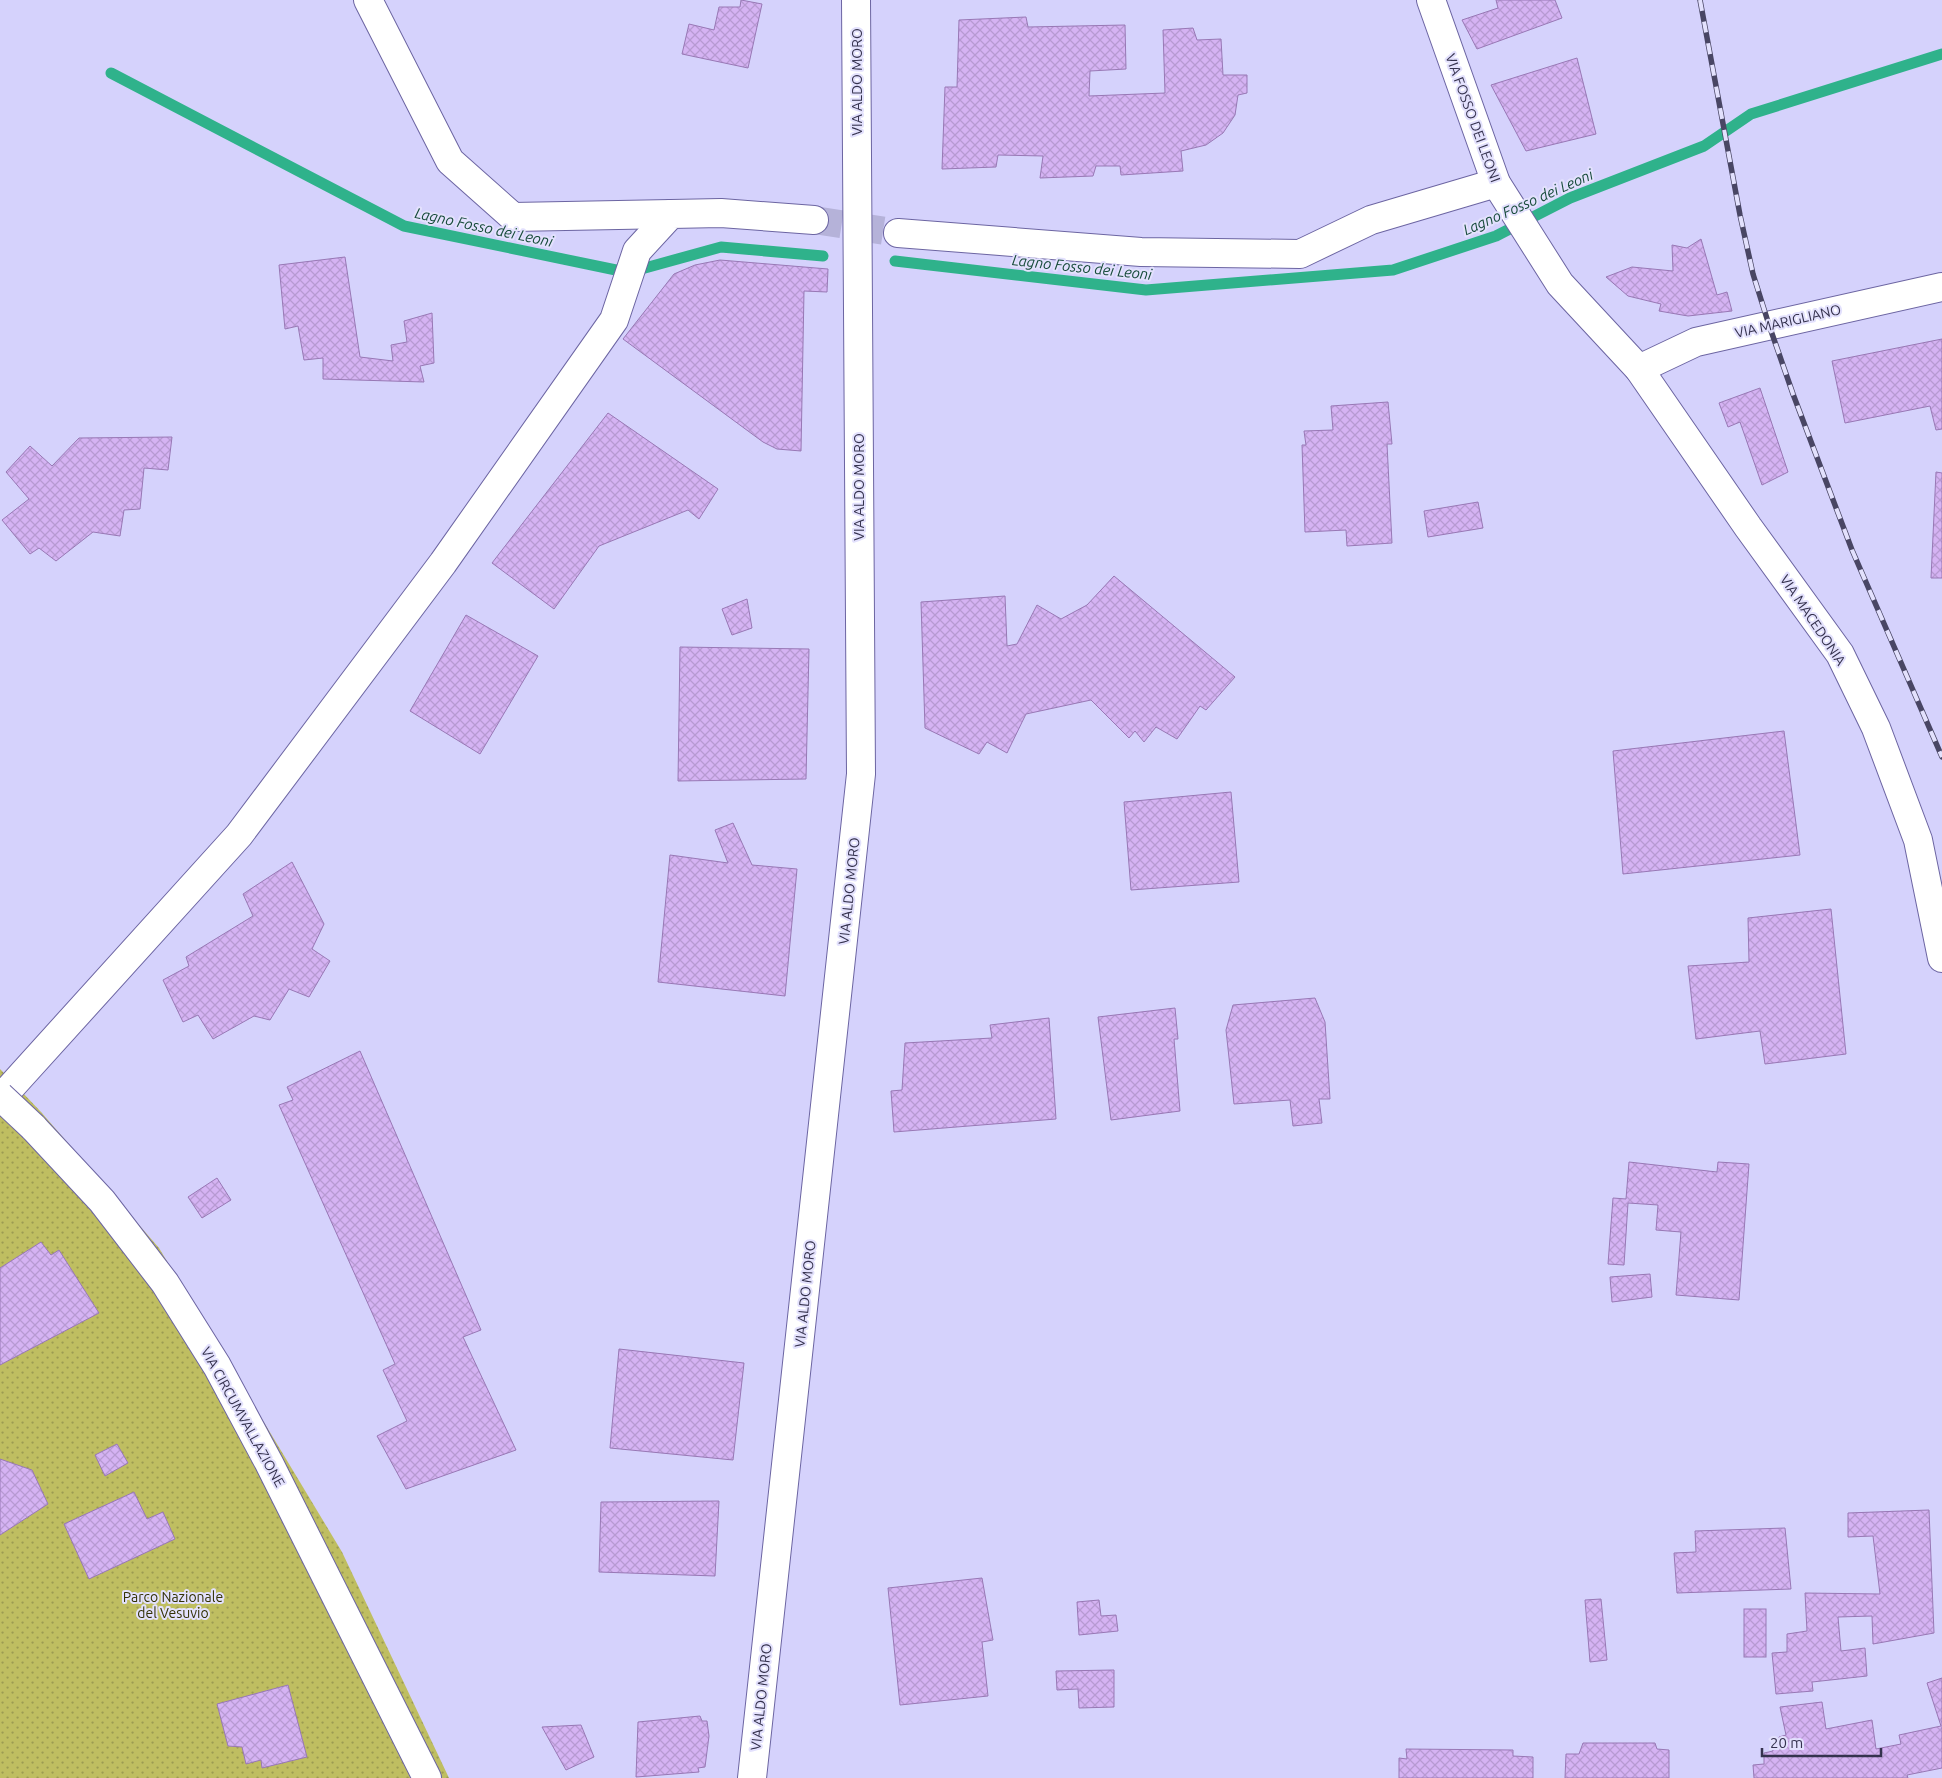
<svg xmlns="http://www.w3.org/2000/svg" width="1942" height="1778" viewBox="0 0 1942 1778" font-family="Ubuntu,sans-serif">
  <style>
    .park { fill: url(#park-dots) }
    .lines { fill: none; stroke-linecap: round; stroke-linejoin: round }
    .stream { stroke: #2fb28b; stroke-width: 11 }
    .building { fill: url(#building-cross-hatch); stroke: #9878b5 }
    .street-tunnel { stroke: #b5b2d9; stroke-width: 28; stroke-dasharray: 28 14; stroke-linecap: butt }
    .street-casing { stroke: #6c65a2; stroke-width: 30 }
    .secondary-casing { stroke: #6c65a2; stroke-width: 30 }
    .street { stroke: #fff; stroke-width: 28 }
    .secondary { stroke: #fff; stroke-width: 28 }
    .rail-casing { stroke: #494664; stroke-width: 5.5 }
    .rail { stroke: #e3e1fd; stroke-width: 4; stroke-dasharray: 11; stroke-linecap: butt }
    .secondary-bridge-casing { stroke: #6c65a2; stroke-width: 30; stroke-linecap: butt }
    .secondary-bridge { stroke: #fff; stroke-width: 28 }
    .labels { text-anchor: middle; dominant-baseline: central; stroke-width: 4; stroke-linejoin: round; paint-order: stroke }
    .street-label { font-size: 14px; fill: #35324e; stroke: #e3e1fd }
    .park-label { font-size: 14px; fill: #333205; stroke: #e3e1fd }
    .water-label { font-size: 15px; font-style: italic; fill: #174b3a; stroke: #e3e1fd }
  </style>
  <defs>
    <pattern id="park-dots" width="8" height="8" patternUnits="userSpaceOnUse" patternTransform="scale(1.25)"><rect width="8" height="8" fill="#bfbe61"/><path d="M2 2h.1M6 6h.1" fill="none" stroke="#9c9b52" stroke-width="1.8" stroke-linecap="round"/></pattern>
    <pattern id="building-cross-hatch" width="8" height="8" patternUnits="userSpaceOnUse" patternTransform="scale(1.25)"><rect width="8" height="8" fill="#d5b3f3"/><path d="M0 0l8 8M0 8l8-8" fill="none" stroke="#b79ad2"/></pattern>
  </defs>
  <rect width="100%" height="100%" fill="#d5d2fc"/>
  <polygon class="park" points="0,1069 41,1112 159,1248 342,1552 449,1778 0,1778"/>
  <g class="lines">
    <g class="stream">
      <polyline points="111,73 404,226 616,270 645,268 721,247 823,256"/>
      <polyline points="895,261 1146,290 1393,270 1496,236 1570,198 1704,146 1751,114 1942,54"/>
    </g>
  </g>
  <g class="building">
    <polygon points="741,0 762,4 748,68 682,54 689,24 714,30 719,7 740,7"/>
    <polygon points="1496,0 1555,0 1562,18 1477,49 1462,20 1498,8"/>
    <polygon points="1026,17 1028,27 1125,25 1126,69 1090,71 1089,96 1165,93 1163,30 1193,28 1197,40 1221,39 1223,75 1247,75 1247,93 1238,95 1235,115 1223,133 1206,145 1181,151 1183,171 1121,175 1120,166 1096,166 1093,176 1040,178 1043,156 998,155 996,167 942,169 945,87 957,87 959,20"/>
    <polygon points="1577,58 1596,134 1526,151 1491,85"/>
    <polygon points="1701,239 1717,295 1727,292 1732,311 1688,316 1659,311 1661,304 1628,296 1606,277 1632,267 1673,271 1672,245 1687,248"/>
    <polygon points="345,257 360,357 393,361 391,345 407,342 404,321 432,313 434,363 420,366 424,382 323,379 323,358 304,360 298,326 285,329 279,265"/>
    <polygon points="720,260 828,269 827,292 804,291 801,451 777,449 763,442 623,339 674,274 695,265"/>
    <polygon points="1942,339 1942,429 1936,430 1930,406 1845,423 1832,361"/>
    <polygon points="1760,388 1788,472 1762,485 1740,422 1728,427 1719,403"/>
    <polygon points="1388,402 1392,444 1387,444 1392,543 1347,546 1346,530 1305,532 1302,445 1306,445 1304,431 1333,430 1331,406"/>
    <polygon points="608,413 718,489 699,519 688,510 599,546 554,609 492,563"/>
    <polygon points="172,437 168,470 144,468 140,509 124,510 120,536 93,532 56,561 39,548 30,554 2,520 29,499 6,472 30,446 52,466 79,438"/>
    <polygon points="1936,472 1942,473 1942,578 1931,578"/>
    <polygon points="1478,502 1483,528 1428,537 1424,511"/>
    <polygon points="1114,576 1235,677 1206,710 1200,706 1177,739 1156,727 1144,742 1135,731 1129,738 1091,700 1026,714 1007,753 987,742 979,754 925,728 921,602 1005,596 1007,646 1017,644 1037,605 1061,619 1087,605"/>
    <polygon points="747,599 752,628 732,635 722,609"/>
    <polygon points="466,615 538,656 480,754 410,711"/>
    <polygon points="680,647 809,649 806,779 678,781"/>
    <polygon points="1784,731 1800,855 1623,874 1613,751"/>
    <polygon points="1231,792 1239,882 1131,890 1124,802"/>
    <polygon points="733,823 752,865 797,869 785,996 658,982 670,855 728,863 715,830"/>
    <polygon points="292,862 324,924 312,949 330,961 309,997 289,989 270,1020 254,1016 213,1039 198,1015 183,1022 163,980 189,966 186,957 253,916 243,894"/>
    <polygon points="1831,909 1846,1054 1765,1064 1760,1031 1696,1039 1688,966 1749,962 1748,918"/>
    <polygon points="1315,998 1325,1022 1330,1099 1319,1099 1322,1123 1293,1126 1290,1100 1234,1104 1226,1030 1233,1005"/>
    <polygon points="1175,1008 1178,1039 1174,1039 1180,1111 1111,1120 1098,1017"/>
    <polygon points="1049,1018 1056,1119 894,1132 891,1091 902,1090 905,1043 992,1038 990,1025"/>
    <polygon points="360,1051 481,1330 463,1337 516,1450 406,1489 377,1436 407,1421 383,1370 395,1364 279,1105 293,1100 287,1087"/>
    <polygon points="1629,1162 1717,1172 1718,1162 1749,1164 1739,1300 1676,1295 1681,1232 1656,1230 1658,1205 1628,1203 1624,1265 1608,1264 1613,1198 1626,1199"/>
    <polygon points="217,1178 231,1200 202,1218 188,1197"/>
    <polygon points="41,1242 51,1255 59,1250 99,1313 0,1365 0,1268"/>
    <polygon points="1650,1274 1652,1297 1612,1302 1610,1277"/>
    <polygon points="619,1349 744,1363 733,1460 610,1448"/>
    <polygon points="117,1444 128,1463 105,1476 95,1455"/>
    <polygon points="0,1459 32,1470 48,1504 0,1535"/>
    <polygon points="134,1492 147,1519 163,1512 175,1539 89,1579 64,1524"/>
    <polygon points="719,1501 715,1576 599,1572 601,1502"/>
    <polygon points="1929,1510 1934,1633 1873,1644 1872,1616 1838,1617 1841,1651 1865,1648 1867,1676 1812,1682 1813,1691 1776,1694 1772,1653 1787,1652 1787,1634 1807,1631 1805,1593 1880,1594 1873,1536 1848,1537 1848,1513"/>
    <polygon points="1785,1528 1791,1589 1677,1593 1674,1553 1696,1552 1695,1531"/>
    <polygon points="982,1578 993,1640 982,1642 988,1696 900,1705 888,1588"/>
    <polygon points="1601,1599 1607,1660 1590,1662 1585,1600"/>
    <polygon points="1099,1600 1101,1616 1116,1615 1118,1631 1079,1635 1077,1602"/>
    <rect x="1744" y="1609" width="22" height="48"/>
    <polygon points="1114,1670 1114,1707 1079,1708 1078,1689 1057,1690 1056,1671"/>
    <polygon points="1942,1678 1942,1768 1907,1775 1908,1778 1754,1778 1753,1765 1764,1764 1764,1753 1773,1751 1772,1744 1781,1742 1779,1737 1786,1735 1780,1707 1822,1702 1826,1729 1872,1720 1876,1749 1901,1744 1899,1735 1941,1726 1927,1683"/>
    <polygon points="288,1685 307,1757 262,1768 261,1760 246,1764 242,1747 228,1746 217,1704"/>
    <polygon points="700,1716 702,1721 707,1721 709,1736 705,1767 698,1768 699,1772 636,1777 638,1722"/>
    <polygon points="581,1725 594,1757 566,1770 542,1727"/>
    <polygon points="1583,1743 1655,1743 1657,1749 1669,1750 1669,1778 1565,1778 1566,1754 1579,1754"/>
    <polygon points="1406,1749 1513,1750 1513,1756 1533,1757 1533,1778 1399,1778 1399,1758 1407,1759"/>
  </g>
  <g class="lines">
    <polyline class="street-tunnel" points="814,220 898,233"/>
    <g class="street-casing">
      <g id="street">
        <polyline points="368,0 450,161 513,217 671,214"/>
        <polyline points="898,233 1141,252 1300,254 1371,220 1496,183"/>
        <polyline points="0,1099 239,835 443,563 614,320 637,251 671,214 721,213 814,220"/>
        <polyline points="752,1778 861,774 856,0"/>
      </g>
    </g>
    <g class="secondary-casing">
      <g id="secondary">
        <polyline points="1431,0 1496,183 1560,284 1639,369 1748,527 1840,654 1876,728 1918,840 1942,958"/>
        <polyline points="1639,369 1696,342 1942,287"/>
        <polyline points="33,1127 102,1201 165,1283 217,1366 269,1463 427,1778"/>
      </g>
    </g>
    <use href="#street" class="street"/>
    <use href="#secondary" class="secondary"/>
    <g class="rail-casing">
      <polyline id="rail" points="1700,0 1740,215 1753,274 1769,325 1793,394 1852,550 1942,757"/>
    </g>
    <use href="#rail" class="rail"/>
    <g class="secondary-bridge-casing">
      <polyline id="secondary-bridge" points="0,1096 33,1127"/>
    </g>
    <use href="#secondary-bridge" class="secondary-bridge"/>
  </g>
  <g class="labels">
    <g class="street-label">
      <text transform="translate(857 82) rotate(-90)">VIA ALDO MORO</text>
      <text transform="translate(1473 118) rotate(70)">VIA FOSSO DEI LEONI</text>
      <text transform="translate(1788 321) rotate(-13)">VIA MARIGLIANO</text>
      <text transform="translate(859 487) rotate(-90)">VIA ALDO MORO</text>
      <text transform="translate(1813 620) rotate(56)">VIA MACEDONIA</text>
      <text transform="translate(849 891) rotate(-84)">VIA ALDO MORO</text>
      <text transform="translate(805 1294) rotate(-84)">VIA ALDO MORO</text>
      <text transform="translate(243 1417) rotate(61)">VIA CIRCUMVALLAZIONE</text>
      <text transform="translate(761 1697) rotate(-84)">VIA ALDO MORO</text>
    </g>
    <g class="park-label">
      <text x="173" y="1597">Parco Nazionale<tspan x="173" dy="16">del Vesuvio</tspan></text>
    </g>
    <g class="water-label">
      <text transform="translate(1528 202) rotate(-24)">Lagno Fosso dei Leoni</text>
      <text transform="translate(484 227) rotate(12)">Lagno Fosso dei Leoni</text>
      <text transform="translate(1082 267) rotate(6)">Lagno Fosso dei Leoni</text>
    </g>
  </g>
  <path d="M1762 1748v8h119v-8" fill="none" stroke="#35324e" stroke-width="2.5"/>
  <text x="1770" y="1748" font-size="15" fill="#35324e" stroke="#e3e1fd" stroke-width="4" paint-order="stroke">20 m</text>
</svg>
